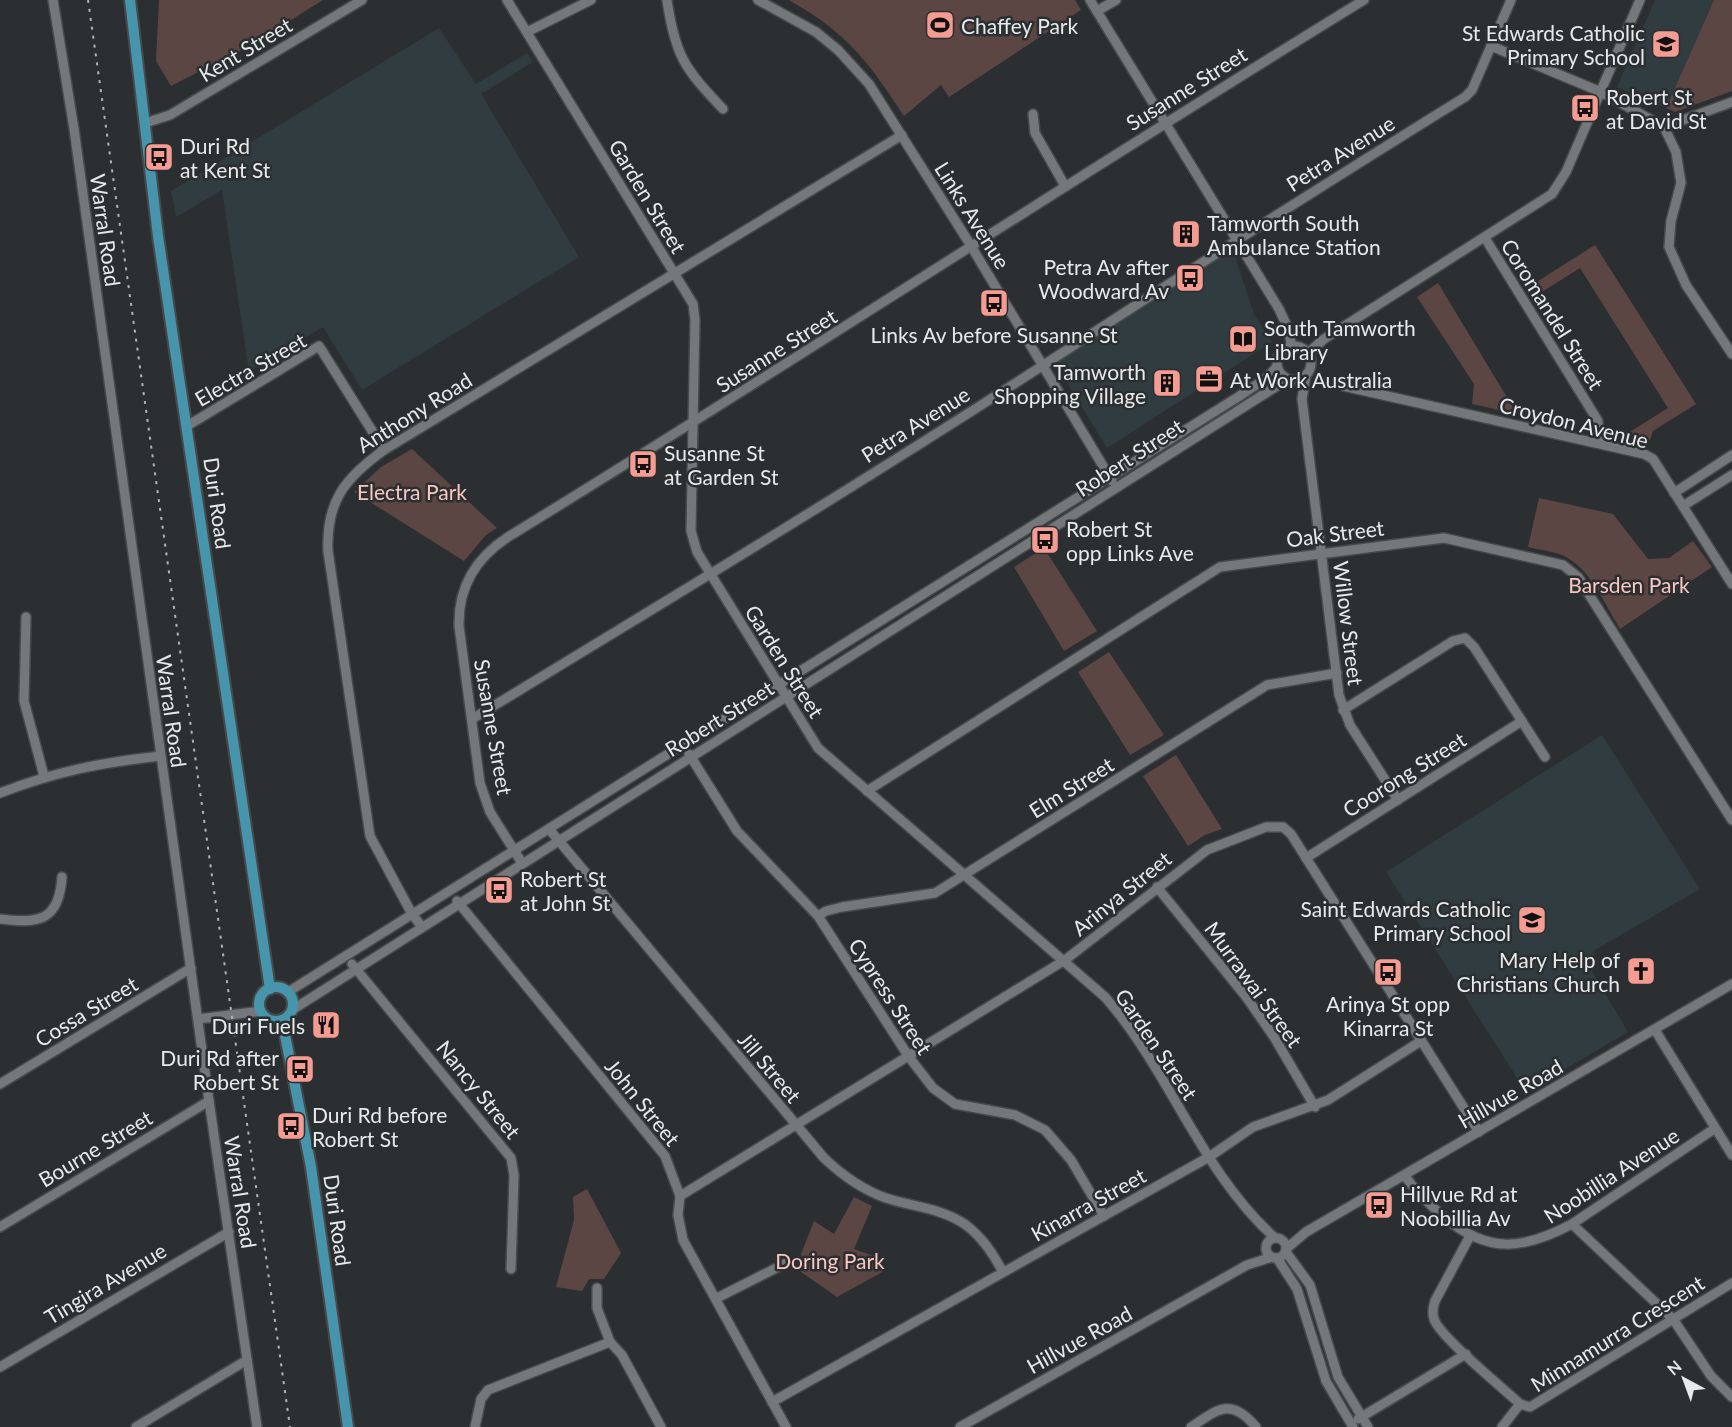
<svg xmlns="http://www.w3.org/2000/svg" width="1732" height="1427" viewBox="0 0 1732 1427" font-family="Lato,sans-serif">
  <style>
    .built { fill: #313c40 }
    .green { fill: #5c4643 }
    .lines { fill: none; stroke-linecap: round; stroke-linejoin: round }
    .minor-casing { stroke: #474a4b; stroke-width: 12 }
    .major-casing { stroke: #474a4b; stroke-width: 14 }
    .minor { stroke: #74787a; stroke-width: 9 }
    .major { stroke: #4695ad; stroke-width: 10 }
    .rail { stroke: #b2b5b7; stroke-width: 2; stroke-dasharray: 3 6; stroke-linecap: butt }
    .labels { text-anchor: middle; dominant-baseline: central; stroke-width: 5; stroke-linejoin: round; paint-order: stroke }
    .poi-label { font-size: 21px; fill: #e7eaeb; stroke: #2b2f31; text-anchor: start }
    .street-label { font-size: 21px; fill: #e7eaeb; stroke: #2b2f31 }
    .park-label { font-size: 21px; fill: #f9c6c0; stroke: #2b2f31 }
  </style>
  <rect width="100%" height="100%" fill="#2b2f31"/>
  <g class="built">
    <polygon points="1655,0 1714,0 1666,108 1617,87"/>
    <polygon points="439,28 476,84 527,53 533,62 481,94 579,257 362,390 323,327 249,372 222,190 176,217 171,191"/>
    <polygon points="1233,250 1254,314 1272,342 1107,448 1055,363"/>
    <polygon points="1602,735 1700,889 1595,950 1592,971 1628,1032 1526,1092 1386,872"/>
  </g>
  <g class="green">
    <polygon points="159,0 323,0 251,45 171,86 156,61"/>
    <path d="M789,0H1075L1081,10L949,97L941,85L904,116C868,61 847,33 789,0Z"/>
    <polygon points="1714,0 1732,0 1732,91 1675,112 1666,108"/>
    <polygon points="1595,245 1696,404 1653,431 1650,440 1625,435 1668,408 1580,268 1537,295 1530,286"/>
    <polygon points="1438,283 1517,414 1472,404 1474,384 1417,297"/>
    <polygon points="412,449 497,528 486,535 464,561 354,492 381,467"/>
    <path d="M1539,498L1613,514L1648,559L1669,558L1693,541L1712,567L1620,629C1605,605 1591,569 1564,556C1553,551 1539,550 1528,547Z"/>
    <polygon points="1044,548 1097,631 1064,651 1014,567"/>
    <polygon points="1109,652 1164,735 1130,755 1078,672"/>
    <polygon points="1176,755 1222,829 1205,835 1188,846 1143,776"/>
    <polygon points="587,1189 621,1253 604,1279 589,1279 582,1291 556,1287 574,1220 573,1197"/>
    <polygon points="854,1197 872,1206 854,1249 877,1257 884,1271 837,1297 801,1272 804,1263 801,1254 814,1221 834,1234"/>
  </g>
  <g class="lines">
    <g class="minor-casing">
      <g id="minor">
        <polyline points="53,0 74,129 209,1101 257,1427"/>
        <path d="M507,0L693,304L695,320L691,531L697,552L818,748L1105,997C1170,1071 1201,1172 1275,1238"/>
        <path d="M667,0C675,56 685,69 723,109"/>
        <polyline points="758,0 816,32 838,50 869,84 968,241 1112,481"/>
        <polyline points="1090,0 1279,309 1287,326 1292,346"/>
        <polyline points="1097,11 1116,0"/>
        <polyline points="527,32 591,0"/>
        <polyline points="1491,46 1601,92 1664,127 1676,152 1681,183 1671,221 1669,247 1686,285 1732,354"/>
        <polyline points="1033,114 1035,133 1065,186"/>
        <polyline points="145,123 170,115 362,0"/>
        <polyline points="1664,127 1732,102"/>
        <polyline points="1485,238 1598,421 1599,443"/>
        <circle cx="1294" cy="363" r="17"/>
        <polyline points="1308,353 1324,339 1552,194 1566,172 1640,0"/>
        <polyline points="1306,375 1302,399 1339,695 1350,725 1398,800"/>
        <polyline points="1343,386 1644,454 1653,459 1660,470 1732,584"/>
        <polyline points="187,426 319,346 384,450"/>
        <polyline points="1674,493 1732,455"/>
        <polyline points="1683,506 1732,475"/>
        <polyline points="26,617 24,701 44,776"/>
        <polyline points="1343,710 1453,641 1465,638 1474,647 1545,757"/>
        <path d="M472,719C663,603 855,487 1042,366C1182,275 1323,185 1465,97L1472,90L1511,0"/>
        <polyline points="689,754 737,831 818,916 909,1057 933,1088 955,1104 1015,1115 1045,1130 1071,1160 1104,1216"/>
        <polyline points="867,791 1220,567 1444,538 1563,565 1578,577 1732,820"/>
        <path d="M0,793C57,771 100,763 160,756"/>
        <path d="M549,829L824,1158C842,1175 863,1190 886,1198C913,1207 942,1208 966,1225C983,1238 993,1254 1003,1272"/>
        <polyline points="1306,858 1522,721"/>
        <path d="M522,863L490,812L480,783L459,626C458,586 476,558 508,537C795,361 1077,176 1364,0"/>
        <polyline points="1157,887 1247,998 1274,1037 1315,1107"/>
        <polyline points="457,901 665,1156 680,1196 678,1215 683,1240 786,1427"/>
        <polyline points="818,916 826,911 842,907 935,893 1267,685 1337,673"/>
        <path d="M0,919C39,924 59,921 62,877"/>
        <path d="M422,927L412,914L370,836L328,551C326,501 345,478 384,450L902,135"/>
        <polyline points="352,964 511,1158 514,1175 511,1269"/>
        <polyline points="288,992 1238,397 1265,379 1277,367"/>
        <polyline points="292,1010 1288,379"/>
        <polyline points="198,1019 261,1011"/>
        <polyline points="1655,1030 1732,1155"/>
        <polyline points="0,1084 191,968"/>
        <path d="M1405,1176C1416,1192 1429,1204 1444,1217C1488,1254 1523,1250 1572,1224L1714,1129"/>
        <polyline points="680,1196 1065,960 1207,850 1266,827 1283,827 1291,834 1479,1132"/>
        <polyline points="1572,1224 1673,1319 1711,1376 1732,1397"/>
        <polyline points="0,1227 209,1101"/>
        <path d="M1470,1236L1435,1301C1433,1307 1432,1313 1434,1319C1439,1336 1503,1388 1520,1404"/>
        <circle cx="1276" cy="1248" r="10"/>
        <polyline points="1286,1249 1306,1232 1732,984"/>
        <polyline points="1286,1252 1310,1285 1338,1377 1368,1427"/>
        <polyline points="1277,1258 1297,1289 1326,1381 1353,1427"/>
        <polyline points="597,1288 597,1308 610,1342 622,1355 661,1427"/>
        <polyline points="717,1298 786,1263"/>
        <polyline points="0,1367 229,1232"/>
        <polyline points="772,1402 1209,1157 1253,1127 1328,1100 1421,1041"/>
        <polyline points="1358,1419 1466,1354"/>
        <polyline points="136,1427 247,1360"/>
        <polyline points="475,1427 481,1399 488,1390 610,1342"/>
        <polyline points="960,1427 1247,1265 1272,1257"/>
        <path d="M1191,1427C1218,1409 1231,1397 1256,1427"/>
        <polyline points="1502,1427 1520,1404 1530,1407 1732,1283"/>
      </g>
    </g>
    <g class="major-casing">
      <g id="major">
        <polyline points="130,0 158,236 270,989"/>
        <circle cx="276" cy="1004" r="17"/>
        <polyline points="282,1020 311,1167 348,1427"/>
      </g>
    </g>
    <use href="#minor" class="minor"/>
    <use href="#major" class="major"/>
    <polyline class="rail" points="88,0 290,1427"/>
  </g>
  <defs>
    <g id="stadium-square" transform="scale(1.5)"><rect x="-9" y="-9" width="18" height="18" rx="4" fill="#f59c92" stroke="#2b2f31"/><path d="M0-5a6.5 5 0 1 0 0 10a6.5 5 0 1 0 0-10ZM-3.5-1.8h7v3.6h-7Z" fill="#111"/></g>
    <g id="school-square" transform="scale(1.5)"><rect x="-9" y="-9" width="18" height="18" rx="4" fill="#f59c92" stroke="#2b2f31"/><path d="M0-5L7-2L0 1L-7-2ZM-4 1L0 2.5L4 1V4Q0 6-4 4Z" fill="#111"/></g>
    <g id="bus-square" transform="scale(1.5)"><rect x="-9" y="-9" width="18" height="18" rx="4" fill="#f59c92" stroke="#2b2f31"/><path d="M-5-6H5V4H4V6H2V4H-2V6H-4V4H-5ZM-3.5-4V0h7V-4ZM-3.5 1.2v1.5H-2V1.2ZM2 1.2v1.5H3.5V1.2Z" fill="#111"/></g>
    <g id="building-square" transform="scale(1.5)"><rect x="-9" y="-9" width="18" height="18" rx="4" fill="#f59c92" stroke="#2b2f31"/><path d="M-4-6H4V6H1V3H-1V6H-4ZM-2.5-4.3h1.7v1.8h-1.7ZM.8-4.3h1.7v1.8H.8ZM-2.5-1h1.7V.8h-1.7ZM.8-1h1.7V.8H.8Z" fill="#111"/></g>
    <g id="library-square" transform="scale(1.5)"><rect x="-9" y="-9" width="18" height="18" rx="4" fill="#f59c92" stroke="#2b2f31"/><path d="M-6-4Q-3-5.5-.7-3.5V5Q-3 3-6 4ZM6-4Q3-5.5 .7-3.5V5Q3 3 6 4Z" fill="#111"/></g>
    <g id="office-square" transform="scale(1.5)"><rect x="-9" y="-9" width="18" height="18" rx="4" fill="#f59c92" stroke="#2b2f31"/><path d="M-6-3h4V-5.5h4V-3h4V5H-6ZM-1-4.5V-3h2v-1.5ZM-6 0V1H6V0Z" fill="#111"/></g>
    <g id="church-square" transform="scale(1.5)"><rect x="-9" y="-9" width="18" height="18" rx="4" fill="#f59c92" stroke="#2b2f31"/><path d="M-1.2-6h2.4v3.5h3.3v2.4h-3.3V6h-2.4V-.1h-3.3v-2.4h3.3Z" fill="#111"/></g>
    <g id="restaurant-square" transform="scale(1.5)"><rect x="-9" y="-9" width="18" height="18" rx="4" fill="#f59c92" stroke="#2b2f31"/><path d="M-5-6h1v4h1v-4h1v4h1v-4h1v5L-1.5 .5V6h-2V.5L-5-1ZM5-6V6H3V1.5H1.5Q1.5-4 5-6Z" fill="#111"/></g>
  </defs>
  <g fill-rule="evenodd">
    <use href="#stadium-square" x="940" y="25"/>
    <use href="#school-square" x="1666" y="44"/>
    <use href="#bus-square" x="1585" y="108"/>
    <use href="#bus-square" x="159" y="157"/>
    <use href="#building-square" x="1186" y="234"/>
    <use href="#bus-square" x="1190" y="278"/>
    <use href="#bus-square" x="994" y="303"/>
    <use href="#library-square" x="1243" y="339"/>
    <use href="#office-square" x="1209" y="379"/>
    <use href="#building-square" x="1167" y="383"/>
    <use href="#bus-square" x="643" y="464"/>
    <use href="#bus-square" x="1045" y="540"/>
    <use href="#bus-square" x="499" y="890"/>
    <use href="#school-square" x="1532" y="920"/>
    <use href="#church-square" x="1641" y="971"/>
    <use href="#bus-square" x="1388" y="972"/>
    <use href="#restaurant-square" x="326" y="1025"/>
    <use href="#bus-square" x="300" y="1069"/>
    <use href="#bus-square" x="291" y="1126"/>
    <use href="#bus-square" x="1379" y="1205"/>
  </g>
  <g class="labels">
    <g class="poi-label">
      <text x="961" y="25">Chaffey Park</text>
      <text x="1645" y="32" text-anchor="end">St Edwards Catholic<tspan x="1645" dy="24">Primary School</tspan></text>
      <text x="1606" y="96">Robert St<tspan x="1606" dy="24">at David St</tspan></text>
      <text x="180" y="145">Duri Rd<tspan x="180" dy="24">at Kent St</tspan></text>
      <text x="1207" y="222">Tamworth South<tspan x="1207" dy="24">Ambulance Station</tspan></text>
      <text x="1169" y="266" text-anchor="end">Petra Av after<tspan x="1169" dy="24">Woodward Av</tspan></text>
      <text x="1264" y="327">South Tamworth<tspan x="1264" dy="24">Library</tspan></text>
      <text x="994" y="334" text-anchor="middle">Links Av before Susanne St</text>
      <text x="1146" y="371" text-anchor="end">Tamworth<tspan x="1146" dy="24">Shopping Village</tspan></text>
      <text x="1230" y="379">At Work Australia</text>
      <text x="664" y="452">Susanne St<tspan x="664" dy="24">at Garden St</tspan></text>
      <text x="1066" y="528">Robert St<tspan x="1066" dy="24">opp Links Ave</tspan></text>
      <text x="520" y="878">Robert St<tspan x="520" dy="24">at John St</tspan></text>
      <text x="1511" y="908" text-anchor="end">Saint Edwards Catholic<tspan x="1511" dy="24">Primary School</tspan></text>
      <text x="1620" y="959" text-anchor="end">Mary Help of<tspan x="1620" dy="24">Christians Church</tspan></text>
      <text x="1388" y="1003" text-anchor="middle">Arinya St opp<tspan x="1388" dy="24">Kinarra St</tspan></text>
      <text x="305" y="1025" text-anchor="end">Duri Fuels</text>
      <text x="279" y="1057" text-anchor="end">Duri Rd after<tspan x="279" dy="24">Robert St</tspan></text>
      <text x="312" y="1114">Duri Rd before<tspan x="312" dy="24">Robert St</tspan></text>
      <text x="1400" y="1193">Hillvue Rd at<tspan x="1400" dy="24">Noobillia Av</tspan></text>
    </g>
    <g class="street-label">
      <text transform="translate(245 49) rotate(-31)">Kent Street</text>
      <text transform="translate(1186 88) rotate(-32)">Susanne Street</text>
      <text transform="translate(1340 153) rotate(-32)">Petra Avenue</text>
      <text transform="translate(648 196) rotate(59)">Garden Street</text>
      <text transform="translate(973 215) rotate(58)">Links Avenue</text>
      <text transform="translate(106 230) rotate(82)">Warral Road</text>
      <text transform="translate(1553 314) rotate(58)">Coromandel Street</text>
      <text transform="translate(776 350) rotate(-32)">Susanne Street</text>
      <text transform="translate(250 369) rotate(-30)">Electra Street</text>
      <text transform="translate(414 412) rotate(-32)">Anthony Road</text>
      <text transform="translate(1574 422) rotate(14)">Croydon Avenue</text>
      <text transform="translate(915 424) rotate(-32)">Petra Avenue</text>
      <text transform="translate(1129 457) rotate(-33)">Robert Street</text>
      <text transform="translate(218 503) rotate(82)">Duri Road</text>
      <text transform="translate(1335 533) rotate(-7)">Oak Street</text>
      <text transform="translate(1349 623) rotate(83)">Willow Street</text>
      <text transform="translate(785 661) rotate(58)">Garden Street</text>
      <text transform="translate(172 711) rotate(82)">Warral Road</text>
      <text transform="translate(719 718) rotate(-32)">Robert Street</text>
      <text transform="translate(494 727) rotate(80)">Susanne Street</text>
      <text transform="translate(1404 774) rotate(-32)">Coorong Street</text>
      <text transform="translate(1071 787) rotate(-32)">Elm Street</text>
      <text transform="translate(1121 893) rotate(-39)">Arinya Street</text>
      <text transform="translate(1254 984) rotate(54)">Murrawai Street</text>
      <text transform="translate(891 996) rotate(57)">Cypress Street</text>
      <text transform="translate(86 1011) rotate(-31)">Cossa Street</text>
      <text transform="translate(1157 1044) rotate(56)">Garden Street</text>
      <text transform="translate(770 1067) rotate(50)">Jill Street</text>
      <text transform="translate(479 1089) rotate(51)">Nancy Street</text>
      <text transform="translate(1510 1093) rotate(-30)">Hillvue Road</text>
      <text transform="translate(643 1102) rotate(51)">John Street</text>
      <text transform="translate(95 1148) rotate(-31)">Bourne Street</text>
      <text transform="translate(1611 1175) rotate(-33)">Noobillia Avenue</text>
      <text transform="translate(241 1192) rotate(81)">Warral Road</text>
      <text transform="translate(1088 1204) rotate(-29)">Kinarra Street</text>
      <text transform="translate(338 1220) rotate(82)">Duri Road</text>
      <text transform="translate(105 1283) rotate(-31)">Tingira Avenue</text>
      <text transform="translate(1617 1333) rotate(-32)">Minnamurra Crescent</text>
      <text transform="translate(1079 1339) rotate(-29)">Hillvue Road</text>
    </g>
    <g class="park-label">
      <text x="412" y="491">Electra Park</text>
      <text x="1629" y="584">Barsden Park</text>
      <text x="830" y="1260">Doring Park</text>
    </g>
  </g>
  <g transform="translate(1684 1379) rotate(319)" stroke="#2b2f31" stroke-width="4.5" paint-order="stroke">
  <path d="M0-4.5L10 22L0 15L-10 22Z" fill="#e7eaeb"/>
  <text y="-9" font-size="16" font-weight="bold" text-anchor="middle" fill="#e7eaeb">N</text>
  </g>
</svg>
